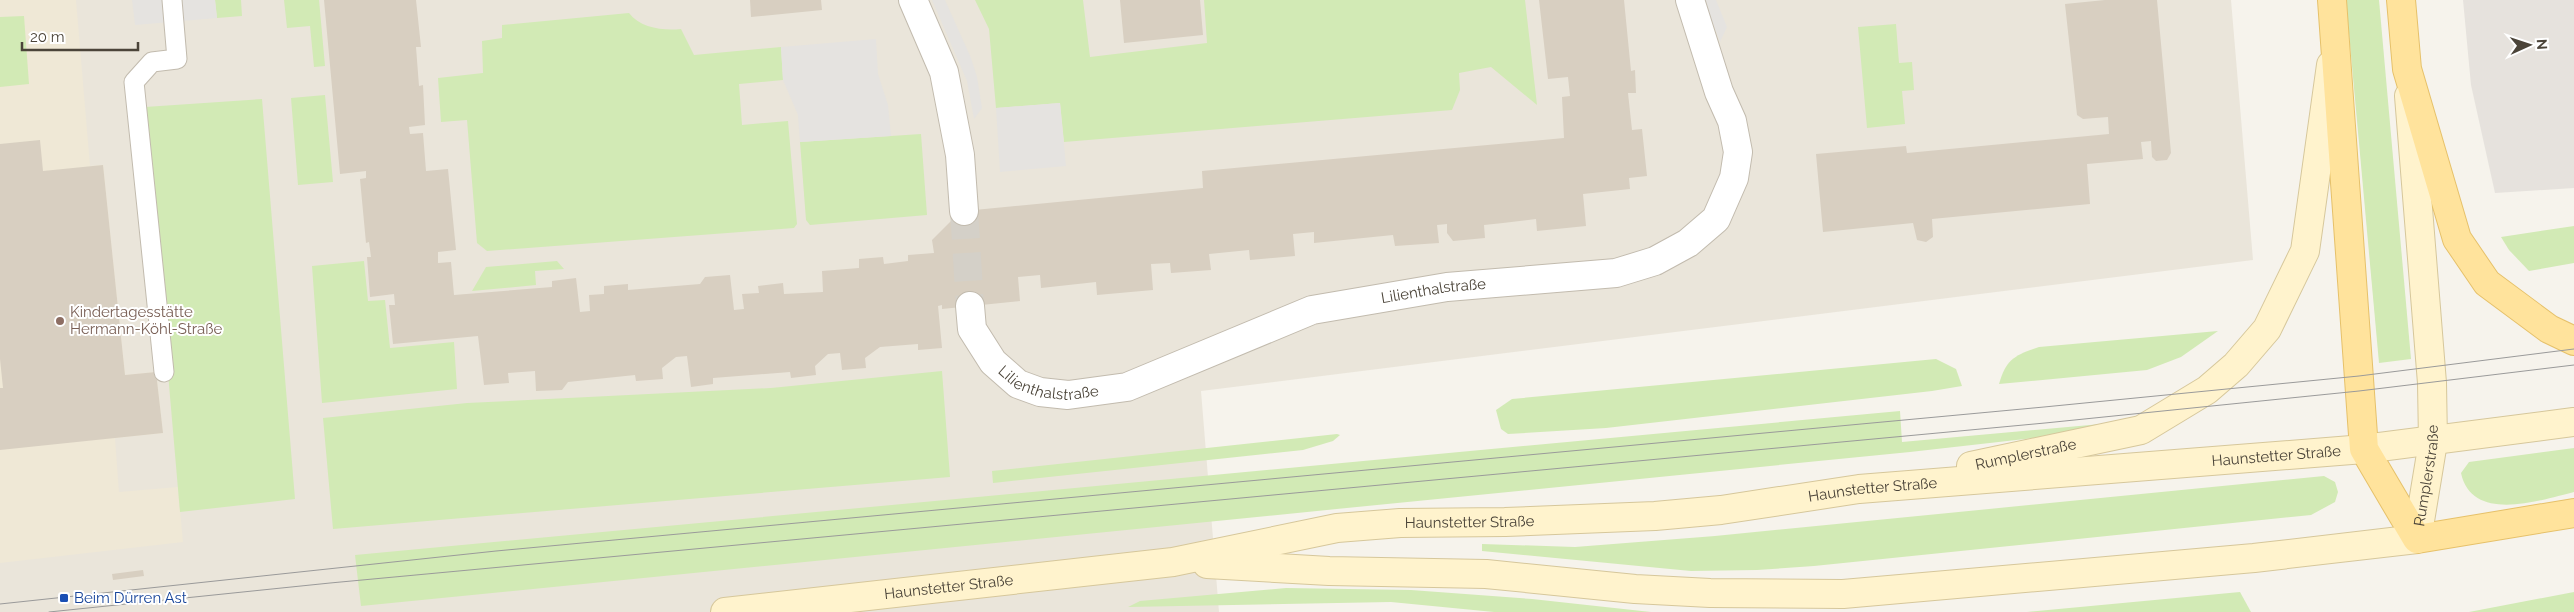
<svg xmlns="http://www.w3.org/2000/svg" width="2574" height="612" viewBox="0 0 2574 612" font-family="Raleway,sans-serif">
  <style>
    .residential { fill: #eae5da }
    .industrial { fill: #e6e2dd }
    .education { fill: #efe8d6 }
    .green { fill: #d2eab5 }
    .parking { fill: #e5e3e0 }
    .building { fill: #d8cfc1 }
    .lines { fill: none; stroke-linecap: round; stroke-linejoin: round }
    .minor-tunnel { stroke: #d4d0c8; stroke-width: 28; stroke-dasharray: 28 14; stroke-linecap: butt }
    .service-casing { stroke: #c2bbae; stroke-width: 21 }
    .minor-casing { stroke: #c2bbae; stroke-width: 30 }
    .secondary-casing { stroke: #d6c79b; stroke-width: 30 }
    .primary-casing { stroke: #e6c16a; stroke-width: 30 }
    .service { stroke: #fff; stroke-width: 19 }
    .minor { stroke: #fff; stroke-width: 28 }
    .secondary { stroke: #fff3cd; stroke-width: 28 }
    .primary { stroke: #ffe39c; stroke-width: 28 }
    .tram { stroke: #9a9a9a; stroke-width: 1 }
    .education-dot { fill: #8d6e63; stroke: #fff; stroke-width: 2 }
    .transit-dot { fill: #1a4fb4; stroke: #fff; stroke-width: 2 }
    .labels { text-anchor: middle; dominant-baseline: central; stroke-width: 4; stroke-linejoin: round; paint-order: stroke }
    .street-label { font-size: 15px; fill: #4b4439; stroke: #fff }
    .education-label { font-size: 15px; fill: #785e54; stroke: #fff; text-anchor: start }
    .transit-label { font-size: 15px; fill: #164399; stroke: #fff; text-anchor: start }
  </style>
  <rect width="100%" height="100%" fill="#f6f3ec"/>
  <polygon class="residential" points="0,0 2231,0 2253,260 1201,391 1219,612 0,612"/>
  <polygon class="industrial" points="2463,0 2574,0 2574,188 2495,193 2471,85"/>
  <polygon class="education" points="0,0 76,0 90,166 103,165 125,375 156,372 163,433 115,438 119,492 178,487 183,542 0,563"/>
  <g class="green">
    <polygon points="215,0 241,0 242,16 217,18"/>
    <polygon points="284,0 319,0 325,66 314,67 310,26 287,28"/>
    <polygon points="975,0 1083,0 1090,57 1207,43 1204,0 1525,0 1537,105 1491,67 1459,73 1460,90 1452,110 1064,142 1060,103 996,108 989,29"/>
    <polygon points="2346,0 2379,0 2411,359 2379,363"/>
    <path d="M629,13C640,28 664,31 681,29L694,55L781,47L783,80L739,84L742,125L788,121L797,224L794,228L487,251L477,243L467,120L441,122L438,78L483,73L482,41L502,38V25Z"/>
    <polygon points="24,16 29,84 0,87 0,17"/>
    <polygon points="1896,24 1899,63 1912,62 1914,90 1902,91 1905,124 1867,128 1858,27"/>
    <polygon points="325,95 333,182 298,185 291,98"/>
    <polygon points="262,99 295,499 180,512 145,107"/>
    <polygon points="921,134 927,215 810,225 806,220 800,142"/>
    <polygon points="2574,226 2574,263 2529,271 2509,250 2501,237"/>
    <polygon points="364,261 368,301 385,300 390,348 454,342 457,389 322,403 312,266"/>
    <polygon points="557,261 564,269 535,271 536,285 472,291 486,267"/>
    <path d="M2218,331L2181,357L2147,370L1999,384C2006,359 2015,355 2039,347Z"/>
    <polygon points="1936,359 1956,369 1962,386 1932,391 1606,428 1508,434 1501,429 1496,410 1512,399"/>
    <polygon points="942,371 950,477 333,529 323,418 467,403 771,388"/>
    <polygon points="1900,411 1902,442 2112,423 2061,435 1910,452 361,606 355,555"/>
    <polygon points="1337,434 1340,435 1333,441 1303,450 993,483 992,471"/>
    <path d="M2574,448V492C2541,500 2472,524 2461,473L2469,462Z"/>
    <polygon points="2324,476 2335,482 2338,492 2335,502 2311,515 1814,566 1757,570 1691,571 1482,551 1482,544 1575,547 1715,536"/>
    <polygon points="1286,588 1411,590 1532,599 1651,612 1494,612 1391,602 1128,607 1140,601"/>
    <polygon points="2240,592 2251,612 2027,612"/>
    <polygon points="2574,592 2574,612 2469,612"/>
  </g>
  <g class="parking">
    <polygon points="132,0 215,0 217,18 135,25"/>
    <polygon points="932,0 945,0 971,58 977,77 982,108 974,119 967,81"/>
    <polygon points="1704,0 1716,0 1727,27 1720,42"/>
    <polygon points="876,39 878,74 888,105 891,136 800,142 798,115 783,80 781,47"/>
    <polygon points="1060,103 1066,166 1000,172 996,108"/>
  </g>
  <g class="building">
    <polygon points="324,0 416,0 421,47 416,47 419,86 423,85 425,125 409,127 410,134 423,133 426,171 448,169 456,250 438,252 438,263 451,262 454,295 552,287 552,281 576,278 580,312 590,311 589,295 604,294 604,286 628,284 628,290 700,284 705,277 730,275 734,310 744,309 742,294 759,293 758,286 783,283 784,294 823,292 822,271 859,268 859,259 883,257 884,264 908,261 908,255 934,253 932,240 956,216 964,211 1203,188 1202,171 1564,138 1562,97 1570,96 1568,77 1548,79 1539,0 1624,0 1631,71 1635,70 1636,93 1628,93 1632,130 1642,129 1647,176 1629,178 1630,189 1583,194 1586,226 1537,231 1536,219 1503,223 1484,225 1485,238 1453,241 1447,233 1447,224 1437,225 1439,243 1395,246 1393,235 1314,243 1314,232 1293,234 1295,256 1250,260 1249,250 1209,254 1211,270 1171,273 1170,263 1151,264 1153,290 1097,295 1096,282 1041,288 1040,275 1018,277 1020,301 942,309 942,305 938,306 942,348 918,350 918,344 880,347 865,358 866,368 842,370 840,353 828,354 815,366 816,375 791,378 790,372 713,378 713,384 691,387 687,356 676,357 662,368 663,379 636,381 635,375 568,382 562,390 536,391 535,371 508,373 509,383 484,385 478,336 393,344 389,305 395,305 394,294 370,297 367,257 371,257 369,242 366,243 360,179 366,178 366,171 340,174"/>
    <polygon points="750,0 821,0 822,10 751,17"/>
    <polygon points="1120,0 1200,0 1203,35 1124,43"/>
    <polygon points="2105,0 2157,0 2171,153 2167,160 2156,161 2152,157 2151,141 2141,142 2143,159 2087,164 2090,204 1932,219 1933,237 1926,242 1917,240 1913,223 1823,232 1816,154 1906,146 1907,153 2109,134 2108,117 2083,119 2077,115 2065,4"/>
    <polygon points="40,140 43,171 103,165 125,375 156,372 163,433 0,450 0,388 3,388 0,359 0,144"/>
    <polygon points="143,570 144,576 113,580 112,574"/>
  </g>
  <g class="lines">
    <polyline class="minor-tunnel" points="964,211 970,306"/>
    <g class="service-casing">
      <polyline id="service" points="164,372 134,82 152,62 177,59 172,0"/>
    </g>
    <g class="minor-casing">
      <g id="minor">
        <polyline points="913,0 944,72 960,155 964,211"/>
        <path id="s1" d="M970,306L972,329L993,362L1018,384L1040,392L1068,395L1127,387L1312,310L1447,287L1616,273L1655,261L1688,243L1716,219L1734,178L1738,152L1732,121L1719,92L1690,0"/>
      </g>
    </g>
    <g class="secondary-casing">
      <g id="secondary">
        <path id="s2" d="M1971,466L2141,430L2207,390L2236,365L2267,329L2305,251L2331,65"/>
        <path id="s3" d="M1207,564L1329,571L1486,574L1635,589L1710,593L1843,594L2254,558L2417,539L2433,442L2432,383L2409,96"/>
        <path id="s4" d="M725,612L1173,562L1337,528L1400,523L1505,522L1655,516L1721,510L1859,489L2364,449L2574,422"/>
      </g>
    </g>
    <g class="primary-casing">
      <g id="primary">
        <polyline points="2332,0 2364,449 2417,539 2574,513"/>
        <polyline points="2401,0 2407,69 2457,239 2487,283 2549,329 2574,341"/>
      </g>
    </g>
    <use href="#service" class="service"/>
    <use href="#minor" class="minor"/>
    <use href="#secondary" class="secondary"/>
    <use href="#primary" class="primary"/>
    <g class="tram">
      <polyline points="0,604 496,551 2044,407 2359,376 2574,349"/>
      <polyline points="49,612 330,583 2045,423 2359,391 2574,365"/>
    </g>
  </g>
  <circle class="education-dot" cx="60" cy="321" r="5"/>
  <rect class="transit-dot" x="59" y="593" width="10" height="10" rx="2.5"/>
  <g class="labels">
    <g class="street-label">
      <text stroke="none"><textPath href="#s1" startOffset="530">Lilienthalstraße</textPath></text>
      <text stroke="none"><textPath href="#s1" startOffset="125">Lilienthalstraße</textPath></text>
      <text stroke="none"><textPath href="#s2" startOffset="56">Rumplerstraße</textPath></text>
      <text stroke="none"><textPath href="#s4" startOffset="1561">Haunstetter Straße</textPath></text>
      <text stroke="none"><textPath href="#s3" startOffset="1278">Rumplerstraße</textPath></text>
      <text stroke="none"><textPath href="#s4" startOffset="1156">Haunstetter Straße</textPath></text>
      <text stroke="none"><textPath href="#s4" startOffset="751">Haunstetter Straße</textPath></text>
      <text stroke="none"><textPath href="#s4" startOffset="225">Haunstetter Straße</textPath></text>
    </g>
    <g class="education-label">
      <text x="70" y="312">Kindertagesstätte<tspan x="70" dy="17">Hermann-Köhl-Straße</tspan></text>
    </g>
    <g class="transit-label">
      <text x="74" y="598">Beim Dürren Ast</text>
    </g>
  </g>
  <g transform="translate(2529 45) rotate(87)" stroke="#ffffff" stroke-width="4" paint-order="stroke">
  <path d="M0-4L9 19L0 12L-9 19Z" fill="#4b4439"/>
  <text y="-8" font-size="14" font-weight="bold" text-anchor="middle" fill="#4b4439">N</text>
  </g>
  <path d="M22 42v8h116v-8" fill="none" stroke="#4b4439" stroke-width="2.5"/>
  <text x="30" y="42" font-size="15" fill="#4b4439" stroke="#ffffff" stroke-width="4" paint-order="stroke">20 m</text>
</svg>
